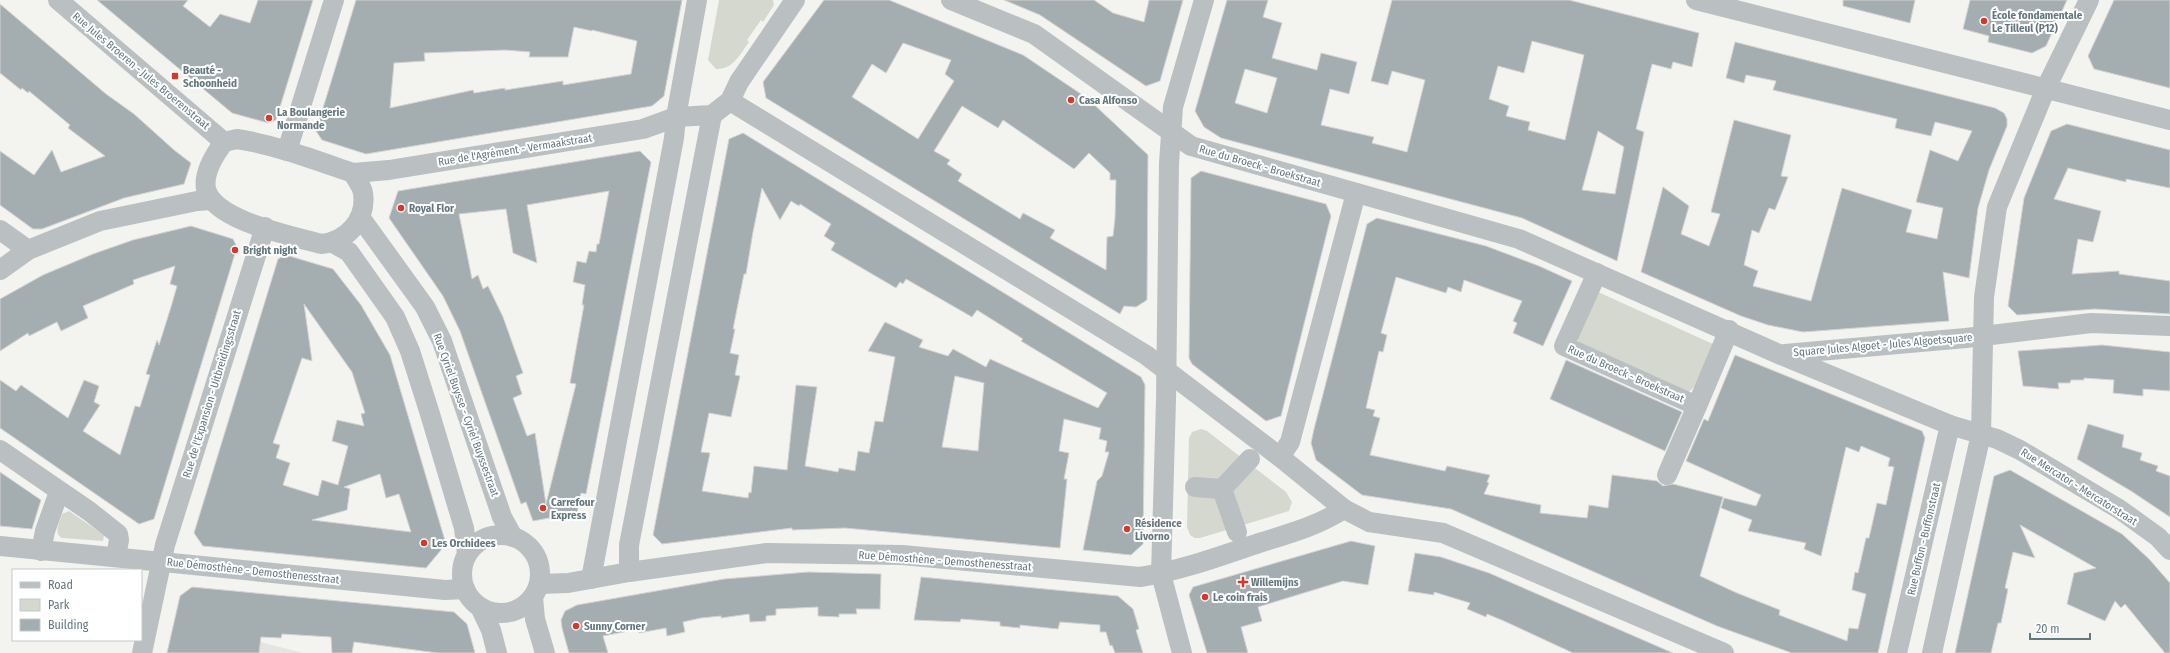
<svg xmlns="http://www.w3.org/2000/svg" width="2170" height="653" viewBox="0 0 2170 653" font-family="'Fira Sans Condensed',sans-serif">
  <style>
    .built { fill: #e4e4e3 }
    .green { fill: #d4d8cf }
    .building { fill: #a4adb0; stroke: #d4d4d2; fill-rule: evenodd }
    .lines { fill: none; stroke-linecap: round; stroke-linejoin: round }
    .minor { stroke: #babfc1; stroke-width: 20 }
    .poi-dot { fill: #d8372b; stroke: #fff; stroke-width: 1.5 }
    .labels { text-anchor: middle; dominant-baseline: central; stroke-width: 4; stroke-linejoin: round; paint-order: stroke }
    .poi-label { font-size: 11px; font-weight: bold; fill: #64777f; stroke: #fff; text-anchor: start }
    .street-label { font-size: 11px; fill: #64777f; stroke: #fff }
  </style>
  <rect width="100%" height="100%" fill="#f3f3ef"/>
  <polygon class="built" points="260,642 303,653 258,653"/>
  <g class="green">
    <path d="M719,0H773L774,5L763,22L761,20L747,40L749,42C740,54 733,70 716,69L708,60Z"/>
    <path d="M1598,292L1713,344C1707,359 1701,387 1685,394L1578,342V336Z"/>
    <polygon points="1201,429 1207,431 1286,492 1292,502 1289,511 1200,538 1195,538 1190,535 1187,527 1189,438 1192,432"/>
    <path d="M69,511L104,535L103,541L62,538C53,533 60,522 62,514Z"/>
  </g>
  <g class="building">
    <polygon points="97,0 188,0 183,6 210,27 220,14 250,23 258,0 313,0 276,120 268,123 232,113"/>
    <path d="M356,0H682L664,96L652,106L366,154L322,140L316,131ZM574,27L592,31V30L637,41L631,74L563,85V81L505,90V88L474,93L473,90L390,108L394,63L425,61L424,53L505,50L530,52L529,57H568Z"/>
    <path d="M824,0H889L1023,55L1087,98L1148,155L1147,300L1136,307L1124,306L1120,314L766,98L763,82ZM903,43L951,60L945,74L954,81L918,139L852,97L872,64L886,73ZM962,106L998,128L1003,120L1074,169L1089,153L1110,173V180H1116L1115,218L1113,236L1107,237L1106,270L1050,238L1055,230L1023,213L1020,219L958,181L962,174L947,164L950,160L934,151Z"/>
    <polygon points="1004,0 1094,0 1113,13 1144,22 1149,0 1183,0 1160,81 1146,86 1040,15"/>
    <path d="M1227,0H1268L1263,17L1282,23L1272,58L1317,70L1321,53L1357,62L1349,94L1330,89L1321,125L1374,137L1372,143L1407,152L1425,80L1392,71L1388,85L1371,81L1392,0H1569L1699,33L1692,67L1673,62L1671,69L1652,64L1636,129L1644,132L1617,261L1522,218L1221,138L1204,127L1195,111ZM1532,41L1584,55L1565,140L1528,130L1530,122L1506,116L1509,106L1489,99L1498,66L1524,73ZM1245,69L1277,78L1267,113L1235,103ZM1598,131L1624,147L1615,194L1582,190Z"/>
    <polygon points="1843,0 1915,0 1910,23 1843,6"/>
    <polygon points="1970,0 2067,0 2046,46 2032,53 1988,42 1989,36 1963,29"/>
    <polygon points="2114,0 2170,0 2170,88 2094,69 2088,56"/>
    <polygon points="0,4 106,94 134,114 174,150 191,163 184,184 124,198 42,229 33,229 0,205 0,151 34,175 52,150 61,172 105,156 68,128 70,125 29,91 28,93 22,88 21,90 0,73"/>
    <polygon points="1735,42 1995,108 2004,113 2007,119 2007,126 1989,170 1978,208 1969,278 1943,272 1949,321 1803,332 1768,325 1741,316 1641,272 1663,187 1689,206 1681,234 1709,246 1720,214 1711,212 1734,120 1791,135 1781,176 1788,177 1775,210 1769,208 1759,233 1752,230 1744,265 1758,271 1753,286 1811,301 1842,188 1912,210 1906,232 1937,239 1943,208 1916,202 1930,150 1958,161 1972,131 1935,122 1931,136 1895,128 1897,119 1773,90 1776,81 1746,75 1744,83 1726,78"/>
    <polygon points="2067,124 2170,150 2170,188 2126,179 2126,182 2068,168 2054,199 2101,211 2093,242 2078,239 2072,274 2119,271 2119,274 2170,281 2170,314 2095,309 2017,315 2008,306 2024,198 2051,131"/>
    <path d="M743,133L1141,377L1145,385L1143,544L1131,555L1083,550L1097,481L1102,476L1109,452H1105L1107,441L1099,439L1101,428L1064,419L1059,451L1069,453L1064,479H1067L1060,548L845,528L792,530V528L662,544L653,535L729,139ZM762,188L780,220L791,201L799,206L800,204L831,224L824,236L835,243L831,250L896,288L900,282L903,284L906,279L972,317L977,310L1023,339L1021,341L1107,393L1098,408L990,359L986,367L953,349L948,356L919,347L923,340L885,322L868,351L895,357L883,422L875,421L869,453L858,451L855,471L839,468L838,472L805,466L817,387L796,385L787,470L754,466L751,493L749,492L748,498L702,491L710,453L701,452L709,413L731,417L740,376L735,375L739,355L730,353L735,329H733L744,274H746L753,232ZM955,376L984,383L978,451L942,447Z"/>
    <path d="M640,151L651,162L586,494L581,493L577,513L533,521L526,502L521,504L460,331L443,296L389,218L398,191ZM609,191L599,244H597L596,252L589,251L586,263L577,261L573,282L585,285L582,305H584L570,383L576,384L546,504L535,433L527,436L513,398L522,394L516,376L523,373L503,317L488,286L483,289L478,275L472,279L459,214L506,209L513,253L537,263L527,205Z"/>
    <polygon points="1201,171 1326,204 1331,216 1281,416 1266,421 1192,364 1189,358 1191,178"/>
    <polygon points="1377,218 1486,246 1539,266 1572,281 1543,346 1513,333 1517,323 1513,321 1522,301 1464,280 1461,292 1448,287 1446,293 1396,277 1381,333 1387,335 1383,352 1379,351 1366,408 1375,410 1373,416 1380,418 1370,455 1445,471 1447,466 1490,475 1487,482 1489,483 1484,494 1541,505 1540,513 1587,518 1589,505 1608,508 1612,475 1657,481 1663,486 1673,484 1723,497 1700,576 1737,593 1780,610 1779,615 1847,641 1849,628 1858,629 1866,594 1852,590 1855,572 1858,573 1866,538 1869,538 1877,503 1886,505 1894,467 1888,466 1890,458 1861,446 1859,452 1846,447 1821,556 1804,549 1806,543 1748,531 1752,520 1721,508 1724,498 1756,506 1761,495 1686,461 1704,419 1708,421 1735,355 1922,431 1925,438 1878,653 1792,653 1717,626 1451,509 1362,495 1316,460 1311,443 1314,429 1367,224"/>
    <polygon points="191,226 233,239 237,247 154,519 139,524 0,428 0,380 16,391 21,385 68,418 84,380 99,386 94,402 100,405 83,431 120,455 135,406 140,407 150,375 146,374 157,340 159,345 171,307 177,286 170,284 175,266 133,280 134,284 83,306 88,318 61,331 57,322 29,336 28,333 0,351 0,299 43,275 93,254 133,240"/>
    <path d="M286,255L333,269L361,305L390,355L446,544L426,568L203,546L194,533L278,259ZM304,304L352,372L365,413L361,414L364,426L337,420L332,441L348,446L338,485L322,480L318,496L283,485L290,463L276,458L280,445L273,443L302,358L312,361ZM380,474L386,498L399,494L411,532L312,520L347,510L350,489L344,487Z"/>
    <polygon points="2102,345 2170,352 2170,391 2143,389 2143,396 2113,393 2114,380 2084,378 2084,380 2071,380 2070,383 2058,383 2059,389 2023,386 2018,351"/>
    <polygon points="1566,360 1682,412 1665,451 1550,399"/>
    <polygon points="2088,424 2124,435 2122,447 2142,453 2140,460 2158,466 2156,471 2170,476 2170,517 2131,491 2077,459"/>
    <polygon points="2010,470 2122,534 2149,559 2170,583 2170,653 2165,653 2125,604 2121,608 2115,601 2105,621 2067,604 2074,573 2096,568 2020,525 2035,558 2013,552 2005,588 2008,589 2001,623 1998,623 1991,653 1955,653 1994,476"/>
    <polygon points="0,472 41,500 32,529 0,526"/>
    <polygon points="1351,541 1375,546 1368,585 1343,581 1258,607 1262,621 1241,627 1248,653 1207,653 1189,595 1193,587"/>
    <polygon points="1415,553 1441,557 1489,573 1673,653 1573,653 1504,621 1487,614 1486,617 1467,609 1470,603 1434,592 1434,595 1408,591"/>
    <polygon points="808,572 881,574 880,609 856,609 857,614 839,614 839,617 818,616 818,607 776,609 776,615 766,616 766,621 750,622 749,614 721,618 721,616 701,618 683,622 685,632 667,636 666,628 639,633 639,629 603,636 608,653 569,653 562,628 561,620 565,611 577,605 724,579"/>
    <polygon points="921,577 1118,596 1133,609 1139,629 1136,630 1143,653 1115,653 1112,645 1110,646 1106,632 1100,632 1100,625 1060,622 1058,629 1020,625 1020,628 1000,626 1000,622 961,619 960,622 914,620"/>
    <polygon points="192,587 454,612 467,624 475,653 438,653 354,642 352,653 332,653 331,637 282,634 281,638 261,637 259,653 167,653 180,596"/>
  </g>
  <g class="lines">
    <g class="minor">
      <polyline points="58,0 224,142"/>
      <polyline points="951,0 1034,34 1191,146 1519,239 1781,355 1950,425 1997,439 2020,450 2119,509 2158,537 2170,550"/>
      <polyline points="1696,0 2170,120"/>
      <polyline points="730,101 1146,355 1280,457 1344,509 1369,522 1443,533 1724,653"/>
      <path d="M237,139C276,145 315,160 353,173C356,179 362,186 363,193C367,220 346,242 321,244C293,236 214,221 206,189C203,173 215,154 224,142Z"/>
      <polyline points="287,151 334,0"/>
      <polyline points="353,173 389,170 643,129 676,117 712,115 730,101 739,82 795,0"/>
      <polyline points="360,217 425,307 442,341 502,517 513,537"/>
      <polyline points="0,230 28,250"/>
      <polyline points="333,243 349,252 395,317 410,351 430,414 464,528 467,554"/>
      <polyline points="0,270 28,250 100,221 197,201 211,200"/>
      <polyline points="1597,273 1564,346 1697,406 1729,330"/>
      <polyline points="1785,354 1966,338 2091,323 2170,326"/>
      <polyline points="0,450 89,511 118,534 119,540 116,557"/>
      <polyline points="1280,457 1290,442 1356,193"/>
      <polyline points="1667,475 1697,406"/>
      <polyline points="1195,487 1222,489"/>
      <polyline points="1237,532 1222,489 1250,459"/>
      <circle cx="501" cy="574" r="39"/>
      <polyline points="0,546 445,590 465,589"/>
      <polyline points="41,551 45,531 59,492"/>
      <polyline points="629,572 629,545 712,115"/>
      <polyline points="591,579 674,138 676,117 697,0"/>
      <path d="M540,584L568,583L629,572L767,553L902,555L1140,577C1180,571 1220,556 1259,543C1288,534 1318,526 1344,509"/>
      <polyline points="533,598 535,619 545,653"/>
      <polyline points="480,607 491,630 497,653"/>
      <polyline points="142,653 165,545 265,227"/>
      <polyline points="1182,653 1161,574 1166,400 1169,163 1173,107 1204,0"/>
      <polyline points="1897,653 1950,425"/>
      <polyline points="1932,653 1981,434 1984,297 1997,207 2046,88 2089,0"/>
    </g>
  </g>
  <g class="poi-dot">
    <circle cx="1984" cy="21" r="4"/>
    <rect x="171" y="72" width="8" height="8" rx="2"/>
    <circle cx="1071" cy="100" r="4"/>
    <circle cx="269" cy="118" r="4"/>
    <circle cx="401" cy="208" r="4"/>
    <circle cx="235" cy="250" r="4"/>
    <circle cx="543" cy="508" r="4"/>
    <circle cx="1127" cy="529" r="4"/>
    <circle cx="424" cy="543" r="4"/>
    <path d="M1241 576h4v4h4v4h-4v4h-4v-4h-4v-4h4z"/>
    <circle cx="1205" cy="597" r="4"/>
    <circle cx="576" cy="626" r="4"/>
  </g>
  <g class="labels">
    <g class="poi-label">
      <text x="1992" y="15">École fondamentale<tspan x="1992" dy="13">Le Tilleul (P12)</tspan></text>
      <text x="183" y="70">Beauté -<tspan x="183" dy="13">Schoonheid</tspan></text>
      <text x="1079" y="100">Casa Alfonso</text>
      <text x="277" y="112">La Boulangerie<tspan x="277" dy="13">Normande</tspan></text>
      <text x="409" y="208">Royal Flor</text>
      <text x="243" y="250">Bright night</text>
      <text x="551" y="502">Carrefour<tspan x="551" dy="13">Express</tspan></text>
      <text x="1135" y="523">Résidence<tspan x="1135" dy="13">Livorno</tspan></text>
      <text x="432" y="543">Les Orchidees</text>
      <text x="1251" y="582">Willemijns</text>
      <text x="1213" y="597">Le coin frais</text>
      <text x="584" y="626">Sunny Corner</text>
    </g>
    <g class="street-label">
      <text transform="translate(141 71) rotate(40)">Rue Jules Broeren - Jules Broerenstraat</text>
      <text transform="translate(515 150) rotate(-9)">Rue de l'Agrément - Vermaakstraat</text>
      <text transform="translate(1260 166) rotate(16)">Rue du Broeck - Broekstraat</text>
      <text transform="translate(1883 345) rotate(-5)">Square Jules Algoet - Jules Algoetsquare</text>
      <text transform="translate(1626 374) rotate(24)">Rue du Broeck - Broekstraat</text>
      <text transform="translate(212 394) rotate(-73)">Rue de l'Expansion - Uitbreidingsstraat</text>
      <text transform="translate(466 415) rotate(70)">Rue Cyriel Buysse - Cyriel Buyssestraat</text>
      <text transform="translate(2079 487) rotate(32)">Rue Mercator - Mercatorstraat</text>
      <text transform="translate(1924 539) rotate(-77)">Rue Buffon - Buffonstraat</text>
      <text transform="translate(945 561) rotate(4)">Rue Démosthène - Demosthenesstraat</text>
      <text transform="translate(253 571) rotate(6)">Rue Démosthène - Demosthenesstraat</text>
    </g>
  </g>
  <rect x="12" y="569" width="130" height="72" fill="#ffffff" stroke="#c1c9cc"/>
  <rect x="20" y="582" width="20" height="6" fill="#babfc1" stroke="#c1c9cc"/>
  <text x="48" y="589" font-size="12" fill="#64777f">Road</text>
  <rect x="20" y="599" width="20" height="12" fill="#d4d8cf" stroke="#c1c9cc"/>
  <text x="48" y="609" font-size="12" fill="#64777f">Park</text>
  <rect x="20" y="619" width="20" height="12" fill="#a4adb0" stroke="#c1c9cc"/>
  <text x="48" y="629" font-size="12" fill="#64777f">Building</text>
  <path d="M2030 633v6h60v-6" fill="none" stroke="#64777f" stroke-width="2"/>
  <text x="2036" y="633" font-size="12" fill="#64777f" stroke="#ffffff" stroke-width="3" paint-order="stroke">20 m</text>
</svg>
